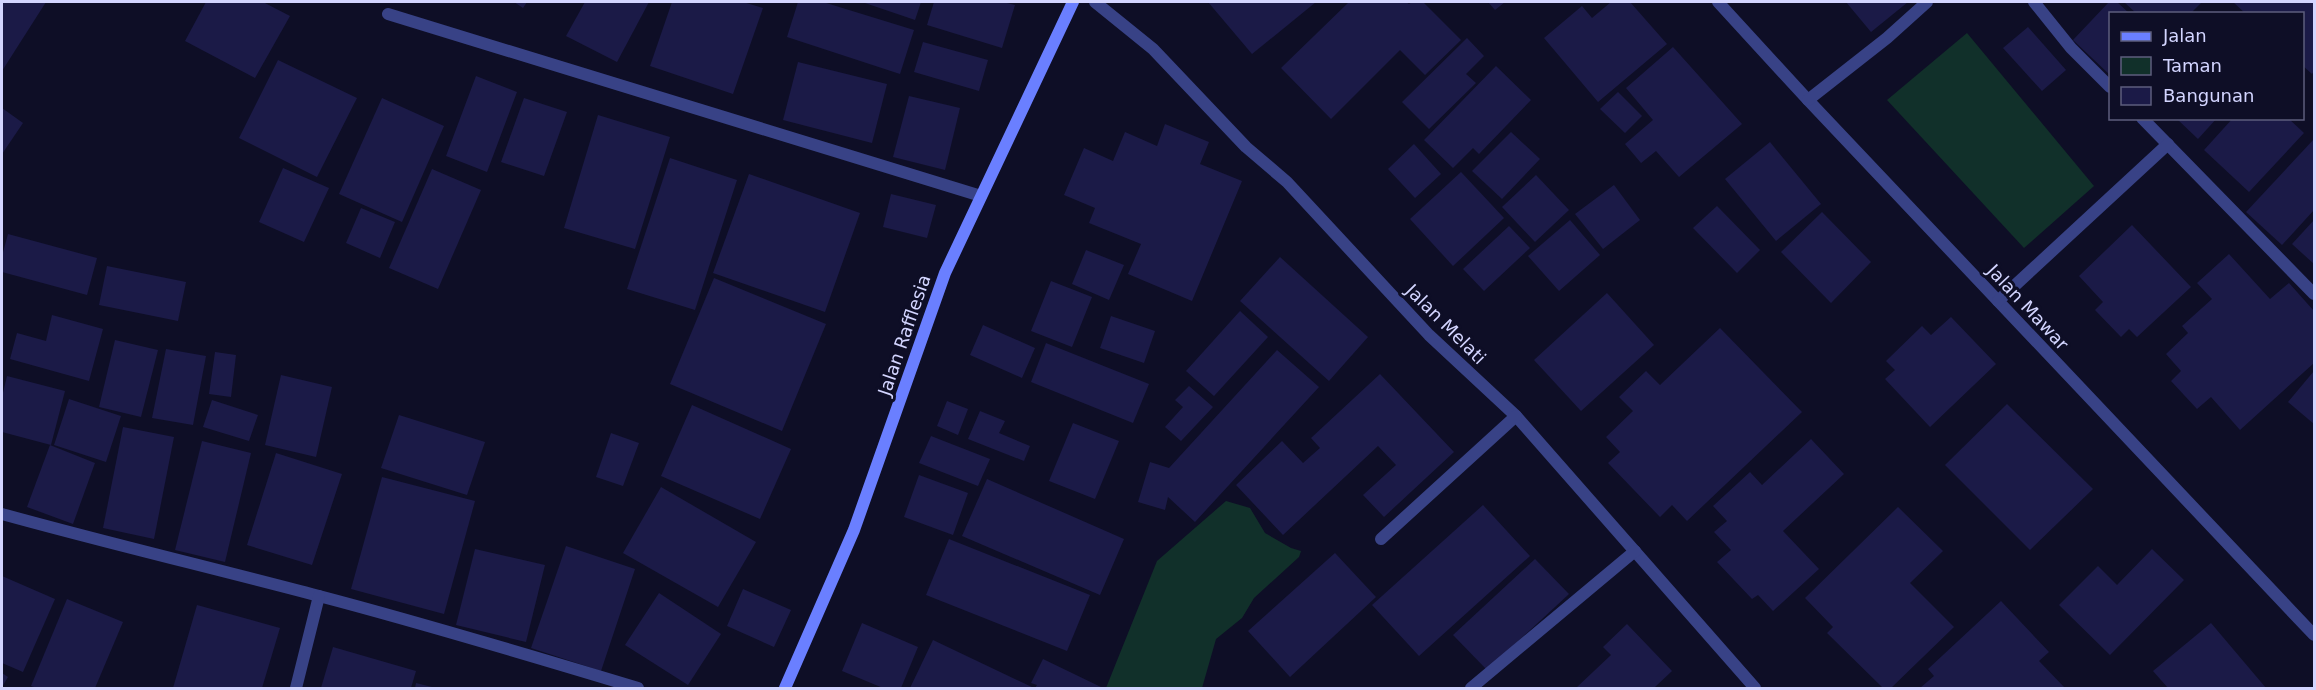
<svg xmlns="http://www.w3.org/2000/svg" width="2316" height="690" viewBox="0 0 2316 690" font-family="'DejaVu Sans',sans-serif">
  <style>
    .green { fill: #11302a }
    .building { fill: #1b1a47 }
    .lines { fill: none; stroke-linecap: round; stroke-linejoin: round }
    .street { stroke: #384286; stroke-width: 12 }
    .secondary { stroke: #6a7fff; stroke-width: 12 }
    .labels { text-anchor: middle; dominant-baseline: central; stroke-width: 6; stroke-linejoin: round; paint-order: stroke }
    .street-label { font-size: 18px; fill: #d3d5ff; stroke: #0e0e26 }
  </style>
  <rect width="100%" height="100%" fill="#0e0e26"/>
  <g class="green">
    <polygon points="1967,33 2094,186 2024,248 1887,100"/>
    <polygon points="1226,501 1250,508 1265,533 1291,548 1301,551 1299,557 1254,598 1242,618 1216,639 1202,688 1106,688 1157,561"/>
  </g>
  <g class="building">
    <polygon points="2,2 46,2 2,71"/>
    <polygon points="206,2 263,2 290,16 255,78 185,41"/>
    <polygon points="514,2 527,2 523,8"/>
    <polygon points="585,2 649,2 617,62 566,36"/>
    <polygon points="672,2 743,2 763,8 733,94 650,66"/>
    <polygon points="798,2 823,2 914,30 900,74 787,37"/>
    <polygon points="862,2 921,2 915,20"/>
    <polygon points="934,2 1003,2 1015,5 1002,48 927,25"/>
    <polygon points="1208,2 1316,2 1252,54"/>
    <polygon points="1349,2 1406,2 1409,4 1412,2 1423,2 1461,40 1425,75 1400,50 1331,119 1281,68"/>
    <polygon points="1488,2 1505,2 1495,10"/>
    <polygon points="1611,2 1630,2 1667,44 1598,102 1544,38 1582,6 1592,18"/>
    <polygon points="1846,2 1908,2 1871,32"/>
    <polygon points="2109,2 2117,2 2130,14 2110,14 2110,75 2073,40"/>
    <polygon points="2124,2 2202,2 2190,14 2137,14"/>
    <polygon points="2233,2 2314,2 2314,71 2312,74 2302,65 2302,14 2246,14"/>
    <polygon points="2028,27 2066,70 2042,91 2003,48"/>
    <polygon points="1467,38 1484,56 1466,74 1476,83 1429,129 1402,102"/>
    <polygon points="923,42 988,60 979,91 914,72"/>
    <polygon points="1673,47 1742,124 1679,177 1656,151 1641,163 1625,144 1653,120 1626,88"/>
    <polygon points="278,60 357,98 317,177 239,138"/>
    <polygon points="798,62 887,84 872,143 783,120"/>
    <polygon points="1496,66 1531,100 1479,154 1473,148 1453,168 1424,140"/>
    <polygon points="476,76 517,92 487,172 446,156"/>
    <polygon points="1618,92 1642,116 1625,133 1600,109"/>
    <polygon points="909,96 960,108 945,170 893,157"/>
    <polygon points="382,98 444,126 402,222 339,194"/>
    <polygon points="524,98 567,112 544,176 501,162"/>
    <polygon points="2,108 23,123 2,154"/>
    <polygon points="598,115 670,137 635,249 564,228"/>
    <polygon points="2176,118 2217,118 2198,139"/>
    <polygon points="2233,118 2288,118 2304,133 2249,192 2204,150"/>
    <polygon points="1165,124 1209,142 1200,164 1242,181 1192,301 1128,274 1141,244 1089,223 1095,208 1064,195 1084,148 1113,161 1125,132 1157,146"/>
    <polygon points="1511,132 1540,159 1502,199 1472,171"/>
    <polygon points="2314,139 2314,210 2282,245 2246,212"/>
    <polygon points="1770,142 1821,204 1776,241 1725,179"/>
    <polygon points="1414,144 1441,174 1415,198 1388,169"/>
    <polygon points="670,158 737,180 695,310 627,289"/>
    <polygon points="283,168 329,188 304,242 259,222"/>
    <polygon points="432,169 481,190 438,289 389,268"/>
    <polygon points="1461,172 1504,218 1453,266 1410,219"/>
    <polygon points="749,174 860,213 825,312 713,273"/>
    <polygon points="1536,175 1569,210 1535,242 1502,207"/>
    <polygon points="1614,185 1640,220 1603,249 1575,214"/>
    <polygon points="891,194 936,205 927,238 883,227"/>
    <polygon points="1717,206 1760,250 1737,273 1693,228"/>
    <polygon points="361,208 395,222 380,258 346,243"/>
    <polygon points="1822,212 1871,262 1831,303 1781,252"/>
    <polygon points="1570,220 1600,255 1559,291 1528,256"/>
    <polygon points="2314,220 2314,264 2292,244"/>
    <polygon points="2132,225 2191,287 2137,337 2129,329 2121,337 2095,310 2103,302 2079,276"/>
    <polygon points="1509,226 1530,248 1484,291 1463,269"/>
    <polygon points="8,234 97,258 87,295 2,272 2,256"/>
    <polygon points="1086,250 1124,265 1109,300 1072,284"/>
    <polygon points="2229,254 2270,299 2289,283 2314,311 2314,363 2240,430 2211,397 2197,409 2171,381 2181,371 2166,354 2188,333 2182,326 2212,299 2197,283"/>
    <polygon points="1280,257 1368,337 1329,381 1240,301"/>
    <polygon points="107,266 186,282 178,321 99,305"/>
    <polygon points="714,278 826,324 782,431 670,384"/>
    <polygon points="1051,281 1092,297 1072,347 1031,331"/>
    <polygon points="1607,293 1654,345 1581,411 1534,360"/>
    <polygon points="1240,311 1268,337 1214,396 1186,371"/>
    <polygon points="52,315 103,329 89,381 10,359 17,333 46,341"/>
    <polygon points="1111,316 1155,331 1144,363 1100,348"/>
    <polygon points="1951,317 1996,364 1930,427 1885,379 1895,370 1886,361 1922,326 1931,335"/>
    <polygon points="983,325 1035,348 1022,378 970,355"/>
    <polygon points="1720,328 1802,412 1687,521 1672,505 1660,517 1608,463 1620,452 1606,437 1633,411 1619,397 1646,371 1660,385"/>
    <polygon points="115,340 158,350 141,417 99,407"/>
    <polygon points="1046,343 1149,384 1133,423 1031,382"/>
    <polygon points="166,349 206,356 193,425 152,418"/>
    <polygon points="1277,350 1319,387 1195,522 1168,497 1165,510 1138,502 1150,462 1169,468"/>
    <polygon points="215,352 236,355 231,397 209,394"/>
    <polygon points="2314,371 2314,424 2288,402"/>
    <polygon points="1380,374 1454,452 1384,517 1363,495 1396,465 1378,446 1283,535 1236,485 1282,441 1303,463 1320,448 1311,438"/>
    <polygon points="281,375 332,387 316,457 265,445"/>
    <polygon points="7,376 65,391 51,445 2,432 2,397"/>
    <polygon points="1189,386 1213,407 1181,441 1165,427 1183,407 1175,400"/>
    <polygon points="69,399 121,416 106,462 54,445"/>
    <polygon points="212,400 258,415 249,441 203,427"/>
    <polygon points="947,401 968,409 958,435 937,426"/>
    <polygon points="2007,404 2093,489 2030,550 1945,465"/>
    <polygon points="692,405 791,449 760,519 661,476"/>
    <polygon points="980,411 1005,421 999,433 1030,446 1024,461 968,439"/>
    <polygon points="399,415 485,442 467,495 381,468"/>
    <polygon points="1073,423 1119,441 1095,499 1049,481"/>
    <polygon points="123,427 174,437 154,539 103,528"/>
    <polygon points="611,433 639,443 623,486 596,477"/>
    <polygon points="931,436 990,459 978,486 919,463"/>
    <polygon points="1811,439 1844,474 1783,531 1819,569 1773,611 1758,595 1752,599 1717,562 1731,550 1714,532 1727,521 1713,506 1750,472 1762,485"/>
    <polygon points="202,441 251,453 225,562 175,550"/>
    <polygon points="50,445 95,463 73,524 27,507"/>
    <polygon points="276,453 342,474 312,565 247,545"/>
    <polygon points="919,475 968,493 953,535 904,517"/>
    <polygon points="382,477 475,501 444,614 351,589"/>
    <polygon points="987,479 1124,539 1100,595 962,536"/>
    <polygon points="661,487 756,542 718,607 623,553"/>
    <polygon points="1483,505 1530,556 1419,656 1372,605"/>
    <polygon points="1898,507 1943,551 1910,583 1954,627 1891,688 1883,688 1827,633 1833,627 1805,598"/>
    <polygon points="949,539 1090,595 1067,651 926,595"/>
    <polygon points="566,546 635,569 601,671 531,648"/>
    <polygon points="475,549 545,565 526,642 456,625"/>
    <polygon points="2152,549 2184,580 2110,655 2059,605 2098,566 2117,585"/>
    <polygon points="1335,553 1376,597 1290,677 1248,631"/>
    <polygon points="1535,559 1569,594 1487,670 1453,635"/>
    <polygon points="2,576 55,599 23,672 2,663"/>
    <polygon points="743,589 791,610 774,647 727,626"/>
    <polygon points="659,593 721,634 688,685 625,645"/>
    <polygon points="67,599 123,622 95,688 37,688 31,686"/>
    <polygon points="2001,601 2049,652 2039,661 2065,688 1920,688 1934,676 1928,669"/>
    <polygon points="197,605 280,628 262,688 173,688"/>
    <polygon points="862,623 918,647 901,688 883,688 842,671"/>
    <polygon points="2211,623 2266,688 2168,688 2153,671"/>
    <polygon points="1627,624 1672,671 1655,687 1657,688 1576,688 1611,655 1603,647"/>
    <polygon points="933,640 1034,688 910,688"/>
    <polygon points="333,647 416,671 411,688 321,688"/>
    <polygon points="1043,659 1103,688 1035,688 1037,685 1031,683"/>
    <polygon points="2,673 8,677 2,687"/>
    <polygon points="416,683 436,688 415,688"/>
  </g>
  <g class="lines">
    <g class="street">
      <polyline points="1095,2 1153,49 1246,147 1287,182 1429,335 1516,416 1755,688"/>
      <polyline points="1718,2 1808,100 2314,635"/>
      <polyline points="2034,2 2071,48 2110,87"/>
      <polyline points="388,14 981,196"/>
      <polyline points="1808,100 1887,38 1927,2"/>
      <polyline points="2142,118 2314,294"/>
      <polyline points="1998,301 2168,144"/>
      <path d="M2,514C107,543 213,568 319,596C426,624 532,656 638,688"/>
      <polyline points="1381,539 1516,416"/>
      <polyline points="296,688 319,596"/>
      <polyline points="1471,688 1635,551"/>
    </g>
    <polyline class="secondary" points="785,688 854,530 945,273 1073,2"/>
  </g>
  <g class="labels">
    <g class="street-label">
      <text transform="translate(2028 307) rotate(47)">Jalan Mawar</text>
      <text transform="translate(1446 324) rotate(45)">Jalan Melati</text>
      <text transform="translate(904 335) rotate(-71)">Jalan Rafflesia</text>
    </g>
  </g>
  <rect width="2316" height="690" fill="none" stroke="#d3d5ff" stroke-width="6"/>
  <rect x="2109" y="12" width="195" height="108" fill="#0e0e26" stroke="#5d5e7d" stroke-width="1.5"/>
  <rect x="2121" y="32" width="30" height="9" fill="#6a7fff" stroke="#5d5e7d" stroke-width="1.5"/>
  <text x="2163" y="42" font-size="18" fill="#d3d5ff">Jalan</text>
  <rect x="2121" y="57" width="30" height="18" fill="#11302a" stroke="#5d5e7d" stroke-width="1.5"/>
  <text x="2163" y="72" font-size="18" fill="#d3d5ff">Taman</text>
  <rect x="2121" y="87" width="30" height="18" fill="#1b1a47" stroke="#5d5e7d" stroke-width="1.5"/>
  <text x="2163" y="102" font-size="18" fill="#d3d5ff">Bangunan</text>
</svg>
